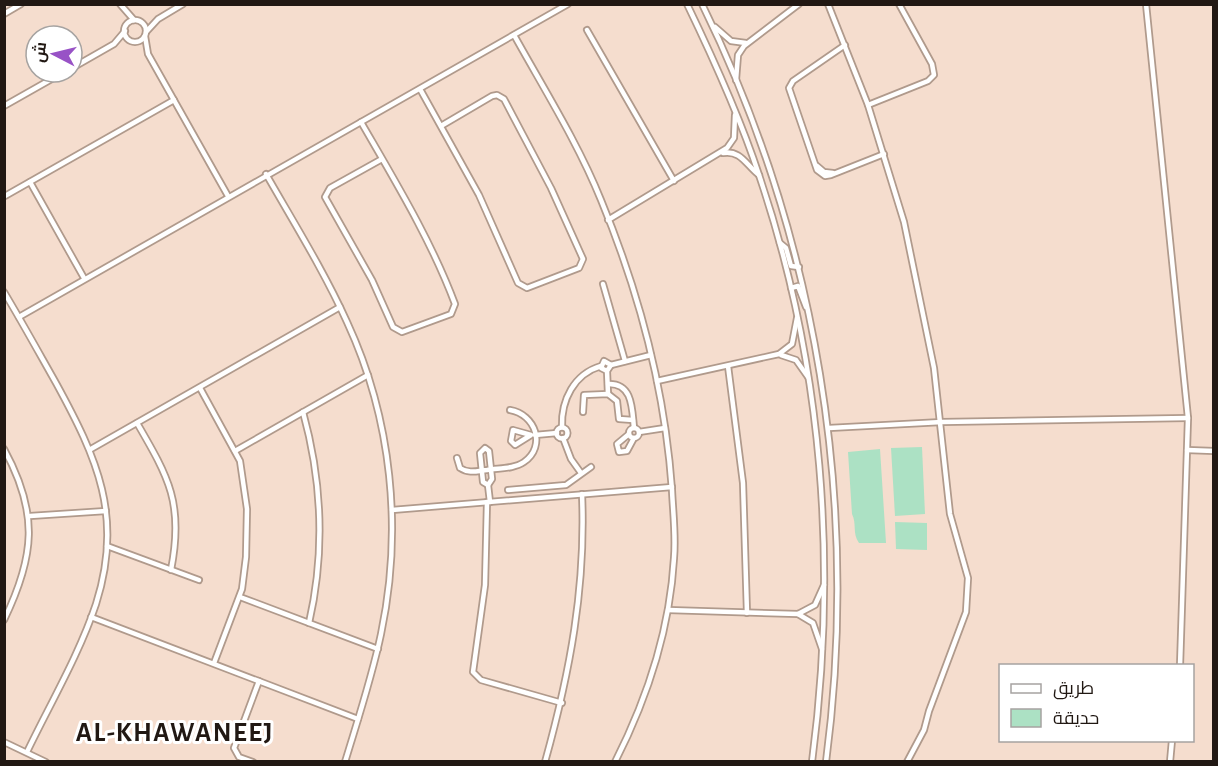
<svg xmlns="http://www.w3.org/2000/svg" width="1218" height="766" viewBox="0 0 1218 766" font-family="'Alegreya Sans',Cairo,sans-serif">
  <style>
    .green { fill: #ace1c4 }
    .lines { fill: none; stroke-linecap: round; stroke-linejoin: round }
    .minor-casing { stroke: #b09a8c; stroke-width: 8 }
    .minor { stroke: #fff; stroke-width: 4.5 }
    .labels { text-anchor: middle; dominant-baseline: central; stroke-width: 6; stroke-linejoin: round; paint-order: stroke }
    .district-label { font-size: 27px; font-weight: bold; letter-spacing: 1.5px; fill: #211813; stroke: #fff }
  </style>
  <rect width="100%" height="100%" fill="#f5ddce"/>
  <g class="green">
    <polygon points="922,447 925,514 895,516 891,448"/>
    <path d="M880,449L886,543H859C852,533 857,524 852,514L848,452Z"/>
    <polygon points="895,522 927,523 927,550 896,549"/>
  </g>
  <g class="lines">
    <g class="minor-casing">
      <g id="minor">
        <polyline points="120,4 134,20"/>
        <path d="M687,4C714,60 740,117 759,175C823,364 838,565 812,762"/>
        <path d="M702,4C817,238 860,504 826,762"/>
        <polyline points="828,4 868,105 904,222 934,368 950,514 968,578 966,612 929,711 924,730 907,762"/>
        <polyline points="1146,4 1188,418 1180,666"/>
        <polyline points="4,14 21,4"/>
        <circle cx="135" cy="31" r="11"/>
        <polyline points="715,27 731,41 746,43"/>
        <polyline points="587,30 674,181"/>
        <polyline points="146,32 158,19 183,4"/>
        <path d="M514,35C544,89 578,143 601,200C639,292 665,391 672,490C673,513 676,535 674,558C670,628 647,699 615,762"/>
        <polyline points="145,36 148,54 228,196"/>
        <polyline points="845,45 793,81 789,88 817,170 825,176 831,175 884,154"/>
        <polyline points="72,68 114,44 125,31"/>
        <polyline points="736,80 738,55 744,46 799,4"/>
        <polyline points="420,89 479,195 518,283 527,288 579,268 583,259 551,188 504,99 497,95 492,96 441,126"/>
        <polyline points="868,105 928,81 934,75 932,64 899,4"/>
        <polyline points="4,106 64,72"/>
        <path d="M361,122C395,181 431,240 455,304L451,314L402,332L393,327L372,280L325,197L330,188L382,159"/>
        <path d="M723,153C741,150 746,165 759,175"/>
        <polyline points="817,166 824,172 833,173"/>
        <path d="M266,174C294,223 324,271 347,322C392,419 403,530 381,634C372,677 358,719 345,762"/>
        <polyline points="30,182 84,278"/>
        <polyline points="5,196 174,100"/>
        <polyline points="608,220 727,148 734,138 735,115"/>
        <polyline points="780,243 786,248 791,266 799,267"/>
        <polyline points="603,284 625,361"/>
        <polyline points="791,288 798,286 806,307"/>
        <path d="M4,292C22,322 39,353 56,383C97,458 124,517 96,604C79,655 50,704 27,752"/>
        <polyline points="19,317 568,4"/>
        <polyline points="781,355 796,360 808,377"/>
        <polyline points="611,365 651,355"/>
        <polyline points="728,366 743,483 747,613"/>
        <polyline points="607,371 601,368 604,361 611,365 607,371 608,394"/>
        <polyline points="657,381 779,354 792,344 797,318"/>
        <path d="M608,384C633,383 632,409 634,428"/>
        <polyline points="200,388 240,461 247,509 246,557 242,589 214,663"/>
        <path d="M303,412C322,481 325,553 309,623"/>
        <polyline points="583,412 584,395 608,394 617,401 619,419 633,420"/>
        <path d="M137,423C169,478 184,504 171,570"/>
        <path d="M562,427C561,400 574,374 601,366"/>
        <circle cx="562" cy="433" r="5.5"/>
        <polyline points="829,428 942,422 1188,418"/>
        <circle cx="634" cy="433" r="5"/>
        <polygon points="513,430 531,435 515,445 511,441"/>
        <polyline points="639,432 665,428"/>
        <polyline points="629,434 617,444 619,452 627,451 634,438"/>
        <polyline points="535,435 557,433"/>
        <polyline points="563,438 571,459 581,473"/>
        <polygon points="485,448 489,451 492,479 488,485 483,482 480,453"/>
        <path d="M4,449C39,513 35,556 4,620"/>
        <polyline points="91,449 340,307"/>
        <polyline points="1187,450 1214,451"/>
        <polyline points="235,451 368,375"/>
        <path d="M457,458L460,468C469,474 477,471 487,470C499,468 514,469 524,462C547,446 535,414 510,410"/>
        <polyline points="488,485 490,502"/>
        <polyline points="508,490 566,485 591,467"/>
        <polyline points="487,502 485,585 473,672 481,680 562,703"/>
        <polyline points="392,510 672,487"/>
        <polyline points="30,516 106,511"/>
        <polyline points="107,546 199,580"/>
        <polyline points="240,597 378,649"/>
        <polyline points="668,610 798,614 815,605 824,585"/>
        <polyline points="798,614 813,623 822,649"/>
        <polyline points="91,617 358,719"/>
        <polyline points="4,742 46,762"/>
        <polyline points="253,762 239,757 234,748 259,681"/>
        <path d="M545,762C570,672 586,587 582,494"/>
        <polyline points="1170,762 1172,740"/>
      </g>
    </g>
    <use href="#minor" class="minor"/>
  </g>
  <g class="labels">
    <g class="district-label">
      <text x="175" y="732">AL-KHAWANEEJ</text>
    </g>
  </g>
  <rect width="1218" height="766" fill="none" stroke="#211813" stroke-width="12"/>
  <rect x="999" y="664" width="195" height="78" fill="#ffffff" stroke="#a6a3a1" stroke-width="1.5"/>
  <rect x="1011" y="684" width="30" height="9" fill="#ffffff" stroke="#a6a3a1" stroke-width="1.5"/>
  <text x="1053" y="694" font-size="18" fill="#211813">طريق</text>
  <rect x="1011" y="709" width="30" height="18" fill="#ace1c4" stroke="#a6a3a1" stroke-width="1.5"/>
  <text x="1053" y="724" font-size="18" fill="#211813">حديقة</text>
  <g transform="translate(54 54) rotate(277)"><circle r="28" fill="#ffffff" stroke="#a6a3a1" stroke-width="1.5"/>
  <path d="M0-4.5L10 22L0 15L-10 22Z" fill="#9852c6"/>
  <text y="-9" font-size="16" font-weight="bold" text-anchor="middle" fill="#211813">ش</text>
  </g>
</svg>
